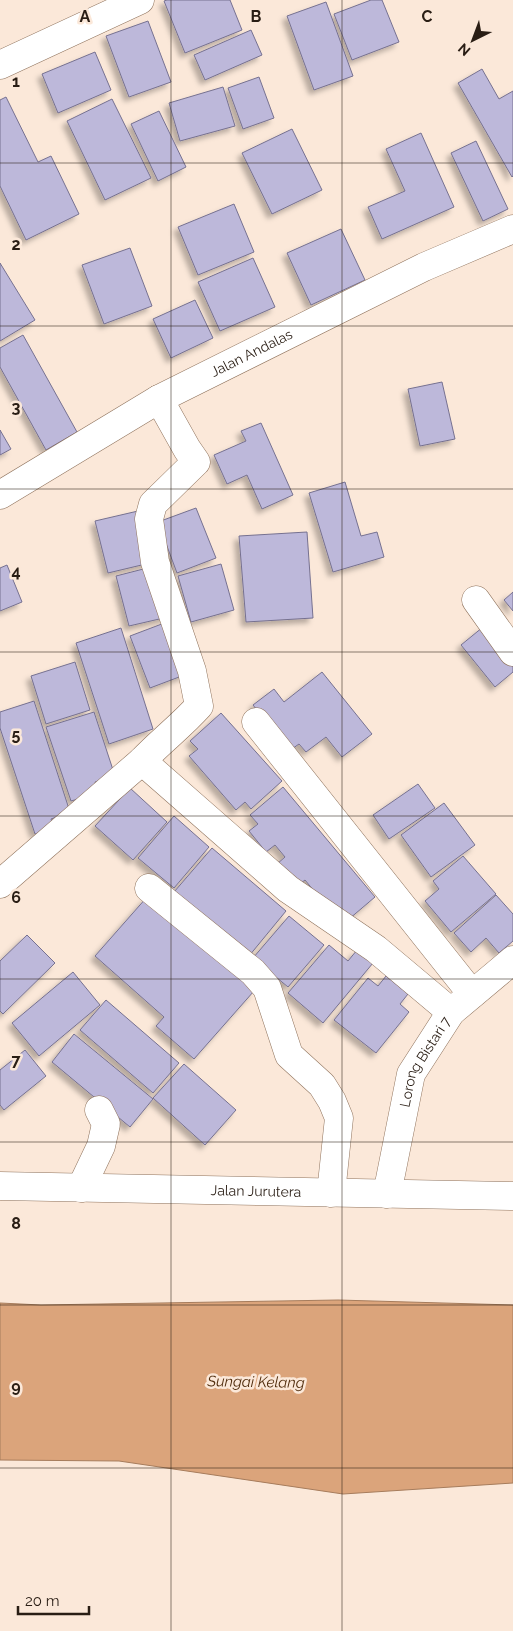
<svg xmlns="http://www.w3.org/2000/svg" width="513" height="1631" viewBox="0 0 513 1631" font-family="Raleway,sans-serif">
  <style>
    .water { fill: #dba47b; stroke: #a67c5c }
    .building { fill: #bdb8da; stroke: #767190; filter: url(#shadow) }
    .lines { fill: none; stroke-linecap: round; stroke-linejoin: round }
    .minor-casing { stroke: #8f735d; stroke-width: 29 }
    .minor { stroke: #fff; stroke-width: 28 }
    .grid { fill: none; stroke: #291d14; stroke-width: 1; stroke-opacity: 0.55 }
    .labels { text-anchor: middle; dominant-baseline: central; stroke-width: 5; stroke-linejoin: round; paint-order: stroke }
    .street-label { font-size: 14px; fill: #291d14; stroke: #fbe8d9 }
    .water-label { font-size: 15px; font-style: italic; fill: #512d0d; stroke: #fbe8d9 }
    .grid-label { font-size: 16px; text-anchor: middle; font-weight: bold; fill: #291d14; stroke: #fbe8d9; stroke-width: 5; stroke-linejoin: round; paint-order: stroke }
  </style>
  <defs>
    <filter id="shadow"><feDropShadow dx="-4.5" dy="4.5" stdDeviation="2.5" flood-color="#0004"/></filter>
  </defs>
  <rect width="100%" height="100%" fill="#fbe8d9"/>
  <polygon class="water" points="338,1300 513,1305 513,1483 343,1494 119,1461 0,1460 0,1303 41,1305"/>
  <g class="building">
    <polygon points="167,0 230,0 242,30 185,53 164,1"/>
    <polygon points="371,0 382,0 399,42 352,60 334,14"/>
    <polygon points="326,2 353,76 314,90 287,16"/>
    <polygon points="148,21 171,82 129,97 106,36"/>
    <polygon points="251,30 262,55 205,80 194,55"/>
    <polygon points="95,52 111,90 58,113 42,74"/>
    <polygon points="482,69 499,99 513,91 513,176 512,177 458,83"/>
    <polygon points="259,77 274,118 243,129 228,88"/>
    <polygon points="223,87 235,126 180,141 169,103"/>
    <polygon points="6,97 38,162 51,156 79,214 26,240 0,186 0,100"/>
    <polygon points="112,99 151,178 105,200 67,121"/>
    <polygon points="159,111 186,167 158,181 131,124"/>
    <polygon points="292,129 322,190 272,214 242,153"/>
    <polygon points="421,133 454,207 382,239 368,207 405,191 386,149"/>
    <polygon points="476,141 508,209 483,221 451,153"/>
    <polygon points="234,204 254,252 198,275 178,227"/>
    <polygon points="341,229 365,280 311,305 287,253"/>
    <polygon points="130,248 152,306 104,324 82,265"/>
    <polygon points="253,258 275,307 220,331 198,282"/>
    <polygon points="0,263 35,320 0,341"/>
    <polygon points="195,300 213,338 171,358 153,319"/>
    <polygon points="23,335 77,432 46,450 0,367 0,348"/>
    <polygon points="442,382 455,439 420,446 408,389"/>
    <polygon points="261,423 293,495 262,509 247,475 227,484 214,455 246,441 241,431"/>
    <polygon points="0,430 11,449 0,455"/>
    <polygon points="345,482 361,536 377,532 384,557 333,572 309,493"/>
    <polygon points="196,508 216,558 177,573 158,522"/>
    <polygon points="138,511 150,563 108,573 95,521"/>
    <polygon points="307,532 313,618 246,622 239,536"/>
    <polygon points="221,564 234,610 191,622 178,576"/>
    <polygon points="7,565 22,602 0,611 0,568"/>
    <polygon points="155,566 168,617 129,626 116,576"/>
    <polygon points="513,592 513,611 504,600"/>
    <polygon points="167,622 187,674 150,688 130,636"/>
    <polygon points="483,627 513,664 513,672 495,687 461,645"/>
    <polygon points="121,628 153,729 109,744 76,643"/>
    <polygon points="75,662 90,710 46,724 31,676"/>
    <polygon points="322,672 372,734 342,757 326,737 306,752 299,744 289,751 253,705 274,689 284,702"/>
    <polygon points="34,701 70,812 51,819 54,828 35,834 0,728 0,712"/>
    <polygon points="94,712 115,776 95,782 99,793 71,801 46,727"/>
    <polygon points="221,713 282,781 251,809 245,802 236,810 189,756 198,749 190,741"/>
    <polygon points="418,784 435,808 389,839 373,815"/>
    <polygon points="283,787 375,897 342,925 305,880 296,887 277,864 285,857 275,845 266,852 249,831 258,824 250,815"/>
    <polygon points="130,788 167,822 133,860 95,826"/>
    <polygon points="444,803 475,845 431,877 401,835"/>
    <polygon points="174,816 209,847 174,888 138,858"/>
    <polygon points="212,848 286,911 249,956 174,892"/>
    <polygon points="463,856 496,894 451,932 425,901 439,889 433,881"/>
    <polygon points="496,895 513,914 513,941 499,953 486,938 471,952 454,933"/>
    <polygon points="147,897 254,991 194,1059 156,1026 164,1017 95,956"/>
    <polygon points="289,916 324,945 288,987 253,958"/>
    <polygon points="27,935 55,963 3,1014 0,1011 0,961"/>
    <polygon points="329,945 348,961 357,950 373,963 323,1023 288,993"/>
    <polygon points="73,972 100,1005 39,1056 12,1023"/>
    <polygon points="386,976 408,994 400,1004 409,1012 376,1053 334,1020 368,978 378,986"/>
    <polygon points="106,1000 179,1063 153,1093 80,1030"/>
    <polygon points="74,1034 153,1099 130,1127 52,1062"/>
    <polygon points="25,1050 46,1076 4,1110 0,1105 0,1070"/>
    <polygon points="184,1064 236,1110 205,1145 153,1098"/>
  </g>
  <g class="lines">
    <g class="minor-casing">
      <g id="minor">
        <polyline points="0,65 140,0"/>
        <path id="s1" d="M0,495L159,399L424,267L513,229"/>
        <polyline points="476,600 513,652"/>
        <polyline points="256,722 472,994"/>
        <polyline points="142,761 288,889 376,949 451,1012"/>
        <path d="M0,884L142,761C160,742 181,726 199,706L192,671L155,562L149,519L153,504L196,462L187,449L159,399"/>
        <polyline points="149,888 253,972 267,988 289,1055 322,1085 332,1101 339,1118 331,1193"/>
        <path id="s2" d="M0,1186L513,1196"/>
        <polyline points="81,1188 101,1146 106,1124 99,1110"/>
        <path id="s3" d="M387,1194L411,1074L451,1012L513,960"/>
      </g>
    </g>
    <use href="#minor" class="minor"/>
  </g>
  <path class="grid" d="M171,0V1631M342,0V1631M0,163H513M0,326H513M0,489H513M0,652H513M0,816H513M0,979H513M0,1142H513M0,1305H513M0,1468H513"/>
  <g class="labels">
    <g class="street-label">
      <text stroke="none"><textPath href="#s1" startOffset="289">Jalan Andalas</textPath></text>
      <text stroke="none"><textPath href="#s3" startOffset="139">Lorong Bistari 7</textPath></text>
      <text stroke="none"><textPath href="#s2" startOffset="256">Jalan Jurutera</textPath></text>
    </g>
    <g class="water-label">
      <text transform="translate(256 1382) rotate(1)">Sungai Kelang</text>
    </g>
  </g>
  <g class="grid-label">
    <text x="85" y="22">A</text>
    <text x="256" y="22">B</text>
    <text x="427" y="22">C</text>
    <text x="16" y="87">1</text>
    <text x="16" y="250">2</text>
    <text x="16" y="413">3</text>
    <text x="16" y="577">4</text>
    <text x="16" y="740">5</text>
    <text x="16" y="903">6</text>
    <text x="16" y="1066">7</text>
    <text x="16" y="1229">8</text>
    <text x="16" y="1392">9</text>
  </g>
  <g transform="translate(473 40) rotate(222)" stroke="#fbe8d9" stroke-width="4" paint-order="stroke">
  <path d="M0-4L9 19L0 12L-9 19Z" fill="#291d14"/>
  <text y="-8" font-size="14" font-weight="bold" text-anchor="middle" fill="#291d14">N</text>
  </g>
  <path d="M18 1606v8h71v-8" fill="none" stroke="#291d14" stroke-width="2.5"/>
  <text x="25" y="1606" font-size="15" fill="#291d14" stroke="#fbe8d9" stroke-width="4" paint-order="stroke">20 m</text>
</svg>
